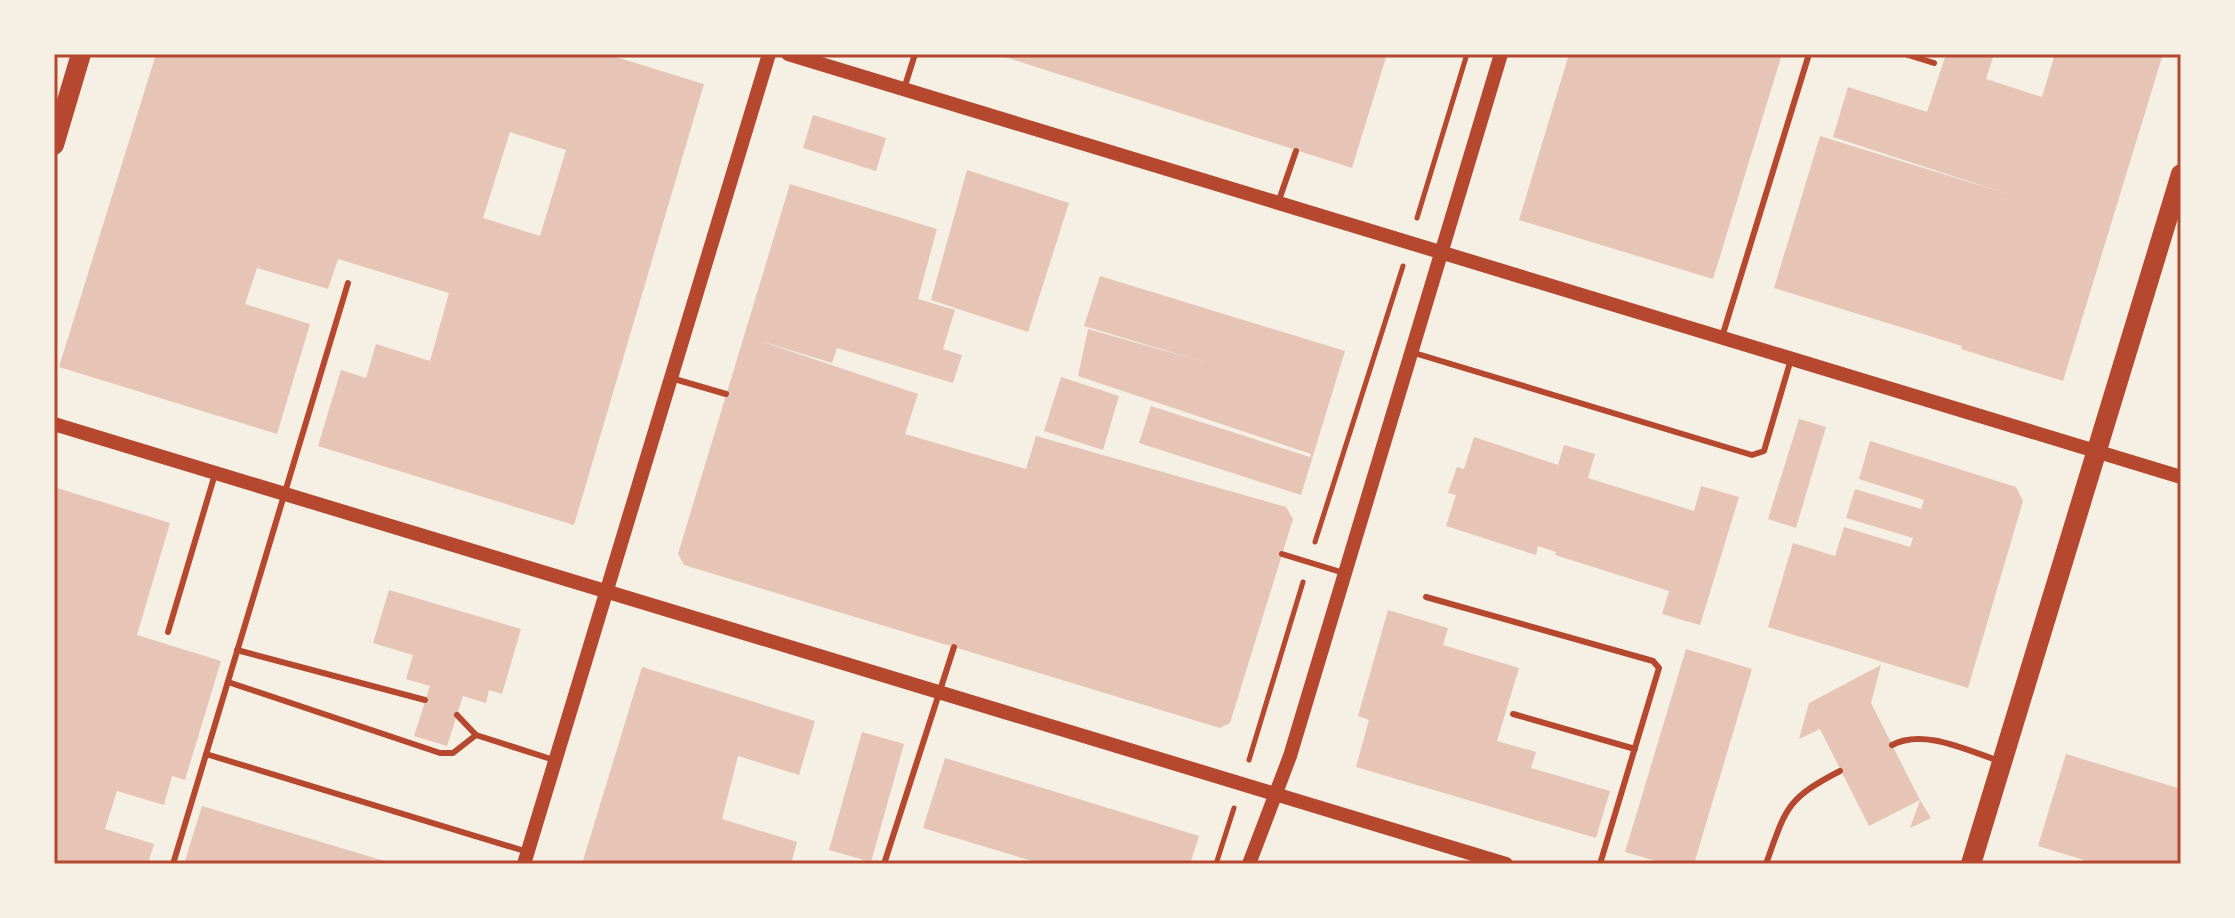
<svg xmlns="http://www.w3.org/2000/svg" width="2235" height="918" viewBox="0 0 2235 918" font-family="'Asap Condensed',sans-serif">
  <style>
    .building { fill: #e6c5b7; fill-rule: evenodd }
    .lines { fill: none; stroke-linecap: round; stroke-linejoin: round }
    .path { stroke: #b5482f; stroke-width: 5 }
    .service { stroke: #b5482f; stroke-width: 6 }
    .tertiary { stroke: #b5482f; stroke-width: 14 }
    .primary { stroke: #b5482f; stroke-width: 20 }
    .neatline { fill: none; stroke: #b5482f; stroke-width: 3 }
  </style>
  <rect width="100%" height="100%" fill="#f6efe4"/>
  <g class="building">
    <path d="M156,54H606L704,84L574,525L318,446L341,370L366,378L376,344L430,361L449,293L338,259L328,289L257,268L245,304L310,324L277,434L59,367ZM510,132L566,150L540,236L483,218Z"/>
    <polygon points="996,54 1387,54 1352,168"/>
    <polygon points="1569,54 1782,54 1713,279 1519,220"/>
    <polygon points="1946,54 1994,54 1986,79 2042,97 2055,54 2163,54 2063,381 1961,349 1962,346 1774,288 1820,136 2008,194 1833,137 1848,87 1927,112"/>
    <polygon points="813,115 886,138 876,171 803,148"/>
    <polygon points="967,170 1069,203 1028,332 931,300"/>
    <polygon points="790,184 937,229 918,299 955,310 943,349 962,355 953,383 837,348 832,363 760,341 918,394 905,434 1026,469 1036,436 1286,507 1293,519 1230,723 1220,728 684,565 678,554"/>
    <polygon points="1100,276 1345,351 1301,495 1139,443 1151,406 1310,457 1311,454 1078,376 1088,329 1204,362 1084,326"/>
    <polygon points="1061,377 1119,396 1103,450 1044,431"/>
    <polygon points="1799,419 1826,427 1796,528 1768,519"/>
    <polygon points="1474,437 1558,465 1564,445 1595,454 1588,478 1694,511 1701,486 1739,497 1700,625 1662,614 1669,591 1555,555 1556,552 1538,546 1536,555 1446,526 1456,495 1448,493 1457,467 1464,469"/>
    <polygon points="1870,441 2016,487 2023,501 1968,688 1768,627 1793,543 1835,556 1844,527 1910,547 1913,538 1846,518 1855,489 1921,509 1924,500 1859,479"/>
    <polygon points="54,487 170,523 137,635 221,661 185,780 172,776 164,805 117,791 105,829 154,844 148,864 54,864"/>
    <polygon points="389,590 521,629 502,694 489,690 486,703 463,696 447,746 414,736 430,686 406,679 413,655 373,643"/>
    <polygon points="1388,610 1448,628 1443,645 1519,668 1497,741 1536,752 1531,768 1610,791 1596,838 1356,767 1369,720 1358,716"/>
    <polygon points="1686,649 1752,669 1694,864 1666,864 1625,852"/>
    <polygon points="1881,665 1871,703 1920,800 1869,826 1820,729 1799,739 1809,703"/>
    <polygon points="642,667 815,721 799,775 738,756 722,819 797,842 791,864 582,864"/>
    <polygon points="862,732 904,744 871,862 829,850"/>
    <polygon points="2066,754 2181,789 2181,864 2097,864 2038,846"/>
    <polygon points="945,758 1199,836 1190,864 1042,864 923,828"/>
    <polygon points="1920,800 1931,818 1910,828"/>
    <polygon points="202,806 391,863 391,864 184,864"/>
  </g>
  <g class="lines">
    <g class="path">
      <polyline points="1417,218 1467,54"/>
      <polyline points="1315,542 1403,266"/>
      <polyline points="1249,760 1303,582"/>
      <polyline points="1216,864 1234,808"/>
    </g>
    <g class="service">
      <polyline points="1905,54 1934,63"/>
      <polyline points="904,89 915,54"/>
      <polyline points="1278,203 1296,151"/>
      <polyline points="1722,337 1809,54"/>
      <polyline points="1411,352 1752,455 1764,451 1791,359"/>
      <polyline points="671,378 726,394"/>
      <polyline points="1282,554 1344,573"/>
      <polyline points="1426,597 1653,661 1659,668 1600,864"/>
      <polyline points="168,632 215,474"/>
      <polyline points="237,650 425,700"/>
      <polyline points="228,682 440,753 453,753 476,735 554,760"/>
      <polyline points="1513,714 1635,749"/>
      <polyline points="457,715 476,735"/>
      <path d="M1892,745C1924,728 1968,751 2000,761"/>
      <polyline points="206,754 528,852"/>
      <polyline points="173,864 348,283"/>
      <polyline points="884,864 954,647"/>
      <path d="M1766,864C1786,808 1786,799 1840,771"/>
    </g>
    <g class="tertiary">
      <polyline points="788,54 2181,477"/>
      <polyline points="54,424 1506,864"/>
      <polyline points="524,864 769,54"/>
      <polyline points="1249,864 1290,756 1501,54"/>
    </g>
    <g class="primary">
      <polyline points="54,145 81,54"/>
      <polyline points="1971,864 2181,174"/>
    </g>
  </g>
  <rect width="2235" height="918" fill="none" stroke="#f6efe4" stroke-width="112"/>
  <rect x="56" y="56" width="2123" height="806" class="neatline"/>
</svg>
